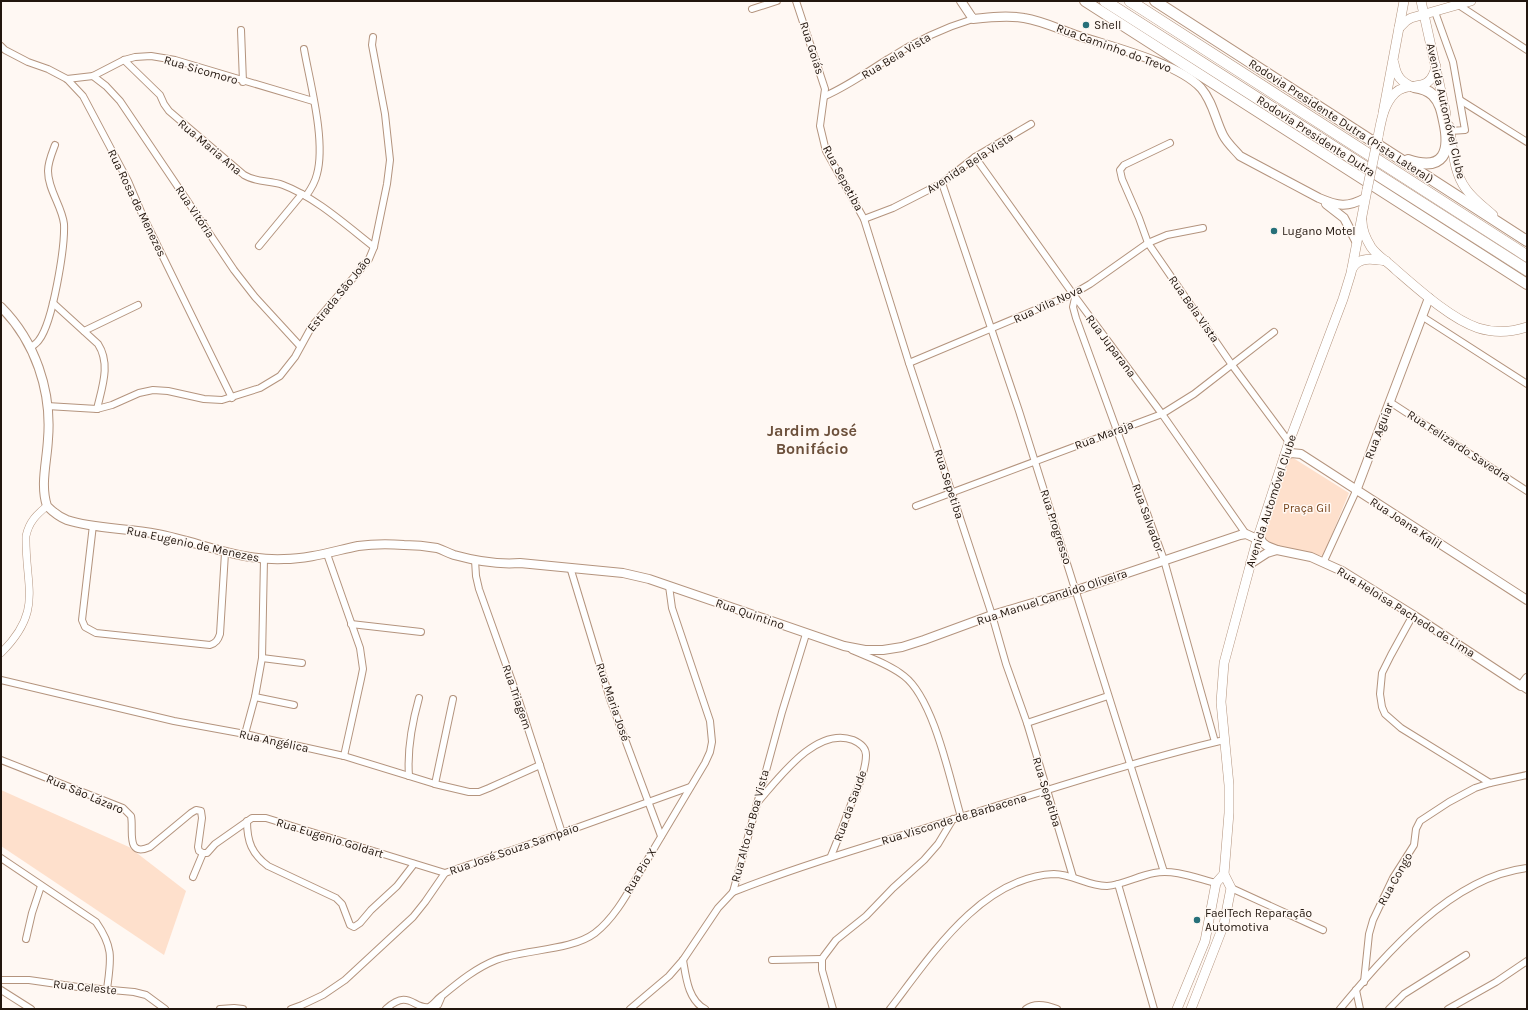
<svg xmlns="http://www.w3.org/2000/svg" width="1528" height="1010" viewBox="0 0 1528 1010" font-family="Karla,sans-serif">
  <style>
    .green { fill: #fee0cc }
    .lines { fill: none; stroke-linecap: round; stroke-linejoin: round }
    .minor-casing { stroke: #b4947e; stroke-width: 8 }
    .tertiary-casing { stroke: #b4947e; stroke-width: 8 }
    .secondary-casing { stroke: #b4947e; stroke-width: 10 }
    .primary-casing { stroke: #b4947e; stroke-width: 10 }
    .trunk-casing { stroke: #b4947e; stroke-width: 12 }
    .motorway-casing { stroke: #b4947e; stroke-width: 12 }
    .minor { stroke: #fff; stroke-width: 6 }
    .tertiary { stroke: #fff; stroke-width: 7 }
    .secondary { stroke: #fff; stroke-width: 8 }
    .primary { stroke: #fff; stroke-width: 9 }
    .trunk { stroke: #fff; stroke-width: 10 }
    .motorway { stroke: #fff; stroke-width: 11 }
    .primary-bridge-casing { stroke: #b4947e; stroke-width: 10; stroke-linecap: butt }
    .primary-bridge { stroke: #fff; stroke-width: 9 }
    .poi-dot { fill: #277079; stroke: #fff8f3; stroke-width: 1.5 }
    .labels { text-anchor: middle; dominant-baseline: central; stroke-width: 3; stroke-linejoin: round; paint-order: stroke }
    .poi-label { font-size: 12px; fill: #22160e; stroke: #fff8f3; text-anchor: start }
    .street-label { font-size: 12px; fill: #22160e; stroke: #fff8f3 }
    .park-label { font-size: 12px; fill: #76431a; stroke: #fff8f3 }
    .district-label { font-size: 16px; font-weight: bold; fill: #6c503b; stroke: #fff8f3 }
  </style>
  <rect width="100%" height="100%" fill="#fff8f3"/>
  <g class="green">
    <polygon points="1290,456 1349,493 1323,556 1261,544"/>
    <polygon points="1,790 129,847 186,891 164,955 1,846"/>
  </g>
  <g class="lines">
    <g class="minor-casing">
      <g id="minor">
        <polyline points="796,1 825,89 820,126 826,151 864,219 909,363 992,615 1006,664 1027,723 1073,877"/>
        <polyline points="1457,4 1527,50"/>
        <polyline points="752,9 777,1"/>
        <polyline points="1435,12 1453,62 1465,130 1450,131"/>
        <polyline points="241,30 243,82"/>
        <polyline points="1,46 5,50 28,62 48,69 67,79 83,96 128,181 142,214 232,398"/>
        <path d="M304,49C310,83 326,141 317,174C315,183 311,189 306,196"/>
        <path d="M124,60L160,95L164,104L169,111L244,175C257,183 269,180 283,185C315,197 347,226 374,247"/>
        <polyline points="93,76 106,86 120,101 234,270 255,297 300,346"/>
        <polyline points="67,79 93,76 124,60 135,57 151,56 175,60 313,101"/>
        <path d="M825,96C848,86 867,72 888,59C914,42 943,28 973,19"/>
        <polyline points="1460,100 1527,142"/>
        <polyline points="1170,143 1124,165 1120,170 1122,179 1139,218 1148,243 1232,365 1289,442"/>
        <polyline points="975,157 1073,294 1162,414 1246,534"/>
        <polyline points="942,183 1019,411 1164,872"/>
        <polyline points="864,219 893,208 942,183 975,157 1031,124"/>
        <polyline points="259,246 302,194"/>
        <polyline points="1075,298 1073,307 1076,318 1164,560 1215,742"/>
        <path d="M53,303L98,344C111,364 102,387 97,409"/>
        <polyline points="1423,317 1527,384"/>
        <polyline points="84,331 138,305"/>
        <path d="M30,348C34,345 37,343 39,340C53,322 65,247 64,224C62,206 48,190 48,171C48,162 52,153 55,145"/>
        <polyline points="909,363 1073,294 1090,284 1148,243 1167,235 1203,228"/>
        <polyline points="1390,402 1527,491"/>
        <polyline points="47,406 97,409 112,405 139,393 153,390 168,391 204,399 222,400 260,388 280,376 295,357 312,326 360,270 369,259 374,247 387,184 390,160 385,114 372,45 373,37"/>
        <polyline points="916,506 1162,414 1194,394 1274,332"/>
        <path d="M93,525L82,620L85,627L96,633L210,645C216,643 218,640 220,634L225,553"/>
        <polyline points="327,554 360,648 363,669 361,679 344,756"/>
        <polyline points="475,560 476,576 479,589 519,701 562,833"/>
        <polyline points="1324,561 1356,491"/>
        <polyline points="570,567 610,699 661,836"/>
        <polyline points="1413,615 1391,655 1382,673 1380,694 1382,707 1385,714 1401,728 1490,783"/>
        <polyline points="351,624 421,632"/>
        <path d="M852,650C870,658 889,664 904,676C934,699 950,780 961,817"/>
        <polyline points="262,658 302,663"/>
        <polyline points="1,680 174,721 245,734 344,756 435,784 469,792 479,792 489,788 540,765"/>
        <polyline points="1521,686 1527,690"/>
        <polyline points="255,697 294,705"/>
        <polyline points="1027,723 1108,696"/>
        <polyline points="245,734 255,697 262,658 264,559"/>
        <path d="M1,760L123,808L131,816C134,829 125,858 150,847L191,813L196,810L201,811L202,818L198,847L199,851L203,853L193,877"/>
        <path d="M409,776C407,749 412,723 419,698"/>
        <polyline points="435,784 453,699"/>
        <path d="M757,803C779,778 816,726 853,740C860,743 866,748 866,755C866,770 859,786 853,799C846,818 839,837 831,856"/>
        <path d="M247,821C247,842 252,854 268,866L336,898L342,904L350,925L354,927L360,923L371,910L397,886L414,864"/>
        <polyline points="203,853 207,853 215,844 252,818 266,818 445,873"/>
        <path d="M1,858L96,922C114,948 111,959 107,989"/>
        <polyline points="1118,884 1154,1009"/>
        <polyline points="1231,888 1323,930"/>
        <path d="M733,892C804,864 878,843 951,820C1042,792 1132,762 1224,740"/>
        <polyline points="26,939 32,913 41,886"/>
        <path d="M683,960C686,977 688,1000 705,1009"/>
        <polyline points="772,960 822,959"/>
        <polyline points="1,980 29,980 78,987 134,992 146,995 165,1009"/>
        <polyline points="1364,982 1369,934 1373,920 1393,878 1414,845 1416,829 1420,821 1449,802 1475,788 1490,783 1527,775"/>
        <polyline points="1,990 31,1009"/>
        <polyline points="1356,990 1360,1009"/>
        <polyline points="220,1009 234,1008 243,1009"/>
        <polyline points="291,1009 302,1005 323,995 345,980 413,917 425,902 445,873 562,833 690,787"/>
        <path d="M386,1009C409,988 414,1010 429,1007C434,1004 438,998 443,995C460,981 476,968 496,960C525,949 571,951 595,933C618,915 631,886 646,862C666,829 685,796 705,763L710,752L712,742L710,721L672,608L669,586"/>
        <polyline points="433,1009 438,1005 441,998"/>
        <polyline points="630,1009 669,976 683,960 718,908 733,892 782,712 806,634"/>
        <polyline points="833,1009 822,970 822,959 824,956 836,940 866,916 893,888 924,860 938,844 953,819"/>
        <path d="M890,1009C930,957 981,877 1054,874C1073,874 1087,886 1107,886C1122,885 1138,876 1154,873C1174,869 1196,878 1216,883"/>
        <path d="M1026,1009C1035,1002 1047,1005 1057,1009"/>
        <path d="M1340,1009C1386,954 1451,877 1527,868"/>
        <polyline points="1389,1009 1404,994 1466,955"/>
        <polyline points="1448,1009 1496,982 1527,961"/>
      </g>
    </g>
    <g class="tertiary-casing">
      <path id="tertiary" d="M1,653C44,610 25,588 26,536C29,522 36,515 47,506"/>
    </g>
    <g class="secondary-casing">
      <g id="secondary">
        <path d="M961,1L973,19C990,17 1008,15 1024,18C1043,21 1061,30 1079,36C1112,47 1178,63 1201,88C1213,102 1215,119 1223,135C1227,143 1234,149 1240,156L1319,198C1338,206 1347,208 1365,198"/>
        <polyline points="1326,204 1344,218 1356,241"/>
        <path d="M1,307C35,341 52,391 48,439C47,461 40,485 47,506C53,512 59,517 67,520C94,529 128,528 157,534C200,542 238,561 284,559C309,559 334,551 358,546C373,544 389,544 404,545C415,545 426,546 437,548C443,550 448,553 454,555C476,561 497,565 520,563L623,573L649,579L844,646L865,650H883L902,647L924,640L992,615L1077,590L1240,535L1246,534L1257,539"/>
        <polyline points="1284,457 1291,453 1301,454 1527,600"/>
        <polyline points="1356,491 1429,298"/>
        <polyline points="1260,532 1260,538 1263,543 1267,546 1277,550 1311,557 1342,571 1413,615 1521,686 1527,678"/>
        <polyline points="1250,564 1267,553 1277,550"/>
      </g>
    </g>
    <g class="primary-casing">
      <g id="primary">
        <polyline points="1421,1 1446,114"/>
        <polyline points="1399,28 1406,21 1411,18 1471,1"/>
        <path d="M1394,63C1396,76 1401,82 1413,87"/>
        <polyline points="1383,113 1404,1"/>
        <path d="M1449,126C1453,147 1453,172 1466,189C1473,199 1484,207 1493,215"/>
        <path d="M1378,137C1381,122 1383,105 1395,93C1410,79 1430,96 1436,66"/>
        <path d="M1362,221C1362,230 1366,239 1371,247C1377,256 1388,262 1396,270C1418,289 1451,319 1478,328C1494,333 1512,332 1527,327"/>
        <path d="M1352,269C1358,256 1374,259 1386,261"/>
        <polyline points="1177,1009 1205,941 1216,883 1224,874"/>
        <polyline points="1191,1009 1224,924 1230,893 1231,888 1224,874 1229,813 1229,785 1221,702 1224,663 1257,540 1289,442 1343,299 1351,273 1367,190"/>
      </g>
    </g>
    <g class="trunk-casing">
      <g id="trunk">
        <polyline points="1085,1 1527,284"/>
        <polyline points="1155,1 1527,241"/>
        <path d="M1408,160C1444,172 1451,152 1444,121C1442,111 1440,102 1433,95C1428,90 1421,88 1414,87"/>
      </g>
    </g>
    <g class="motorway-casing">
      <g id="motorway">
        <polyline points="1105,1 1527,270"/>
        <polyline points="1130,1 1527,256"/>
      </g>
    </g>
    <use href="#minor" class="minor"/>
    <use href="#tertiary" class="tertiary"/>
    <use href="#secondary" class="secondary"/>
    <use href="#primary" class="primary"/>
    <use href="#trunk" class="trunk"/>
    <use href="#motorway" class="motorway"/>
    <g class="primary-bridge-casing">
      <polyline id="primary-bridge" points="1367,190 1378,137"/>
    </g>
    <use href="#primary-bridge" class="primary-bridge"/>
  </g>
  <g class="poi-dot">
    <circle cx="1086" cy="25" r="4"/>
    <circle cx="1274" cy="231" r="4"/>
    <circle cx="1197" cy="920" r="4"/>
  </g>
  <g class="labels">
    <g class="poi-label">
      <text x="1094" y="25">Shell</text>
      <text x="1282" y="231">Lugano Motel</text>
      <text x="1205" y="913">FaelTech Reparação<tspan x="1205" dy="14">Automotiva</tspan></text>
    </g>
    <g class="street-label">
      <text transform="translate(812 48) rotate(72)">Rua Goiás</text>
      <text transform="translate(1114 48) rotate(20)">Rua Caminho do Trevo</text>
      <text transform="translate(896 56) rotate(-31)">Rua Bela Vista</text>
      <text transform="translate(201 70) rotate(16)">Rua Sicomoro</text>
      <text transform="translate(1446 111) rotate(77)">Avenida Automóvel Clube</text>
      <text transform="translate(1341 121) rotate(33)">Rodovia Presidente Dutra (Pista Lateral)</text>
      <text transform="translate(1316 136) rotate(33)">Rodovia Presidente Dutra</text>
      <text transform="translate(210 147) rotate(40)">Rua Maria Ana</text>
      <text transform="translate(970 163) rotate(-33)">Avenida Bela Vista</text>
      <text transform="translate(843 178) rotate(62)">Rua Sepetiba</text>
      <text transform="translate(137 203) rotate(64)">Rua Rosa de Menezes</text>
      <text transform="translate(195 212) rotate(56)">Rua Vitória</text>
      <text transform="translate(339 294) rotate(-51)">Estrada São João</text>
      <text transform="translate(1048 304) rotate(-25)">Rua Vila Nova</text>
      <text transform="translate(1194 309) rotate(55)">Rua Bela Vista</text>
      <text transform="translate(1111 346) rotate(53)">Rua Juparana</text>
      <text transform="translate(1379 431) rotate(-69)">Rua Aguiar</text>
      <text transform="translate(1104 435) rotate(-21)">Rua Maraja</text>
      <text transform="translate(1459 446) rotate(33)">Rua Felizardo Savedra</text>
      <text transform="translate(949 484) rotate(72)">Rua Sepetiba</text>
      <text transform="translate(1271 501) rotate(-72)">Avenida Automóvel Clube</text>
      <text transform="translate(1148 518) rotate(70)">Rua Salvador</text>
      <text transform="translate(1406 523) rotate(33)">Rua Joana Kalil</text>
      <text transform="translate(1056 527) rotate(72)">Rua Progresso</text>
      <text transform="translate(193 544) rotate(12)">Rua Eugenio de Menezes</text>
      <text transform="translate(1052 597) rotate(-18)">Rua Manuel Candido Oliveira</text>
      <text transform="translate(1406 612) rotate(32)">Rua Heloisa Pachedo de Lima</text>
      <text transform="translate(750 614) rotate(19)">Rua Quintino</text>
      <text transform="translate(517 697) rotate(71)">Rua Triagem</text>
      <text transform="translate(613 702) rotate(71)">Rua Maria José</text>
      <text transform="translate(274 741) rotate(12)">Rua Angélica</text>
      <text transform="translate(1047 792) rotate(73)">Rua Sepetiba</text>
      <text transform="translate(85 794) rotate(23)">Rua São Lázaro</text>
      <text transform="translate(850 806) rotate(-70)">Rua da Saude</text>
      <text transform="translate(954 819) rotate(-17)">Rua Visconde de Barbacena</text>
      <text transform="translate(750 826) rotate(-75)">Rua Alto da Boa Vista</text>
      <text transform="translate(330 838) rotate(17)">Rua Eugenio Goldart</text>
      <text transform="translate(514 849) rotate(-19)">Rua José Souza Sampaio</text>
      <text transform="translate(640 871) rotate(-59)">Rua Pio X</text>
      <text transform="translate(1395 879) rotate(-61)">Rua Congo</text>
      <text transform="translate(85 987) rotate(6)">Rua Celeste</text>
    </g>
    <g class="park-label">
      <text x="1307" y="508">Praça Gil</text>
    </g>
    <g class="district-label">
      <text x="812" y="430">Jardim José<tspan x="812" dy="18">Bonifácio</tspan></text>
    </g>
  </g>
  <rect width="1528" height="1010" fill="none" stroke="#22160e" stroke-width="4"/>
</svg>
